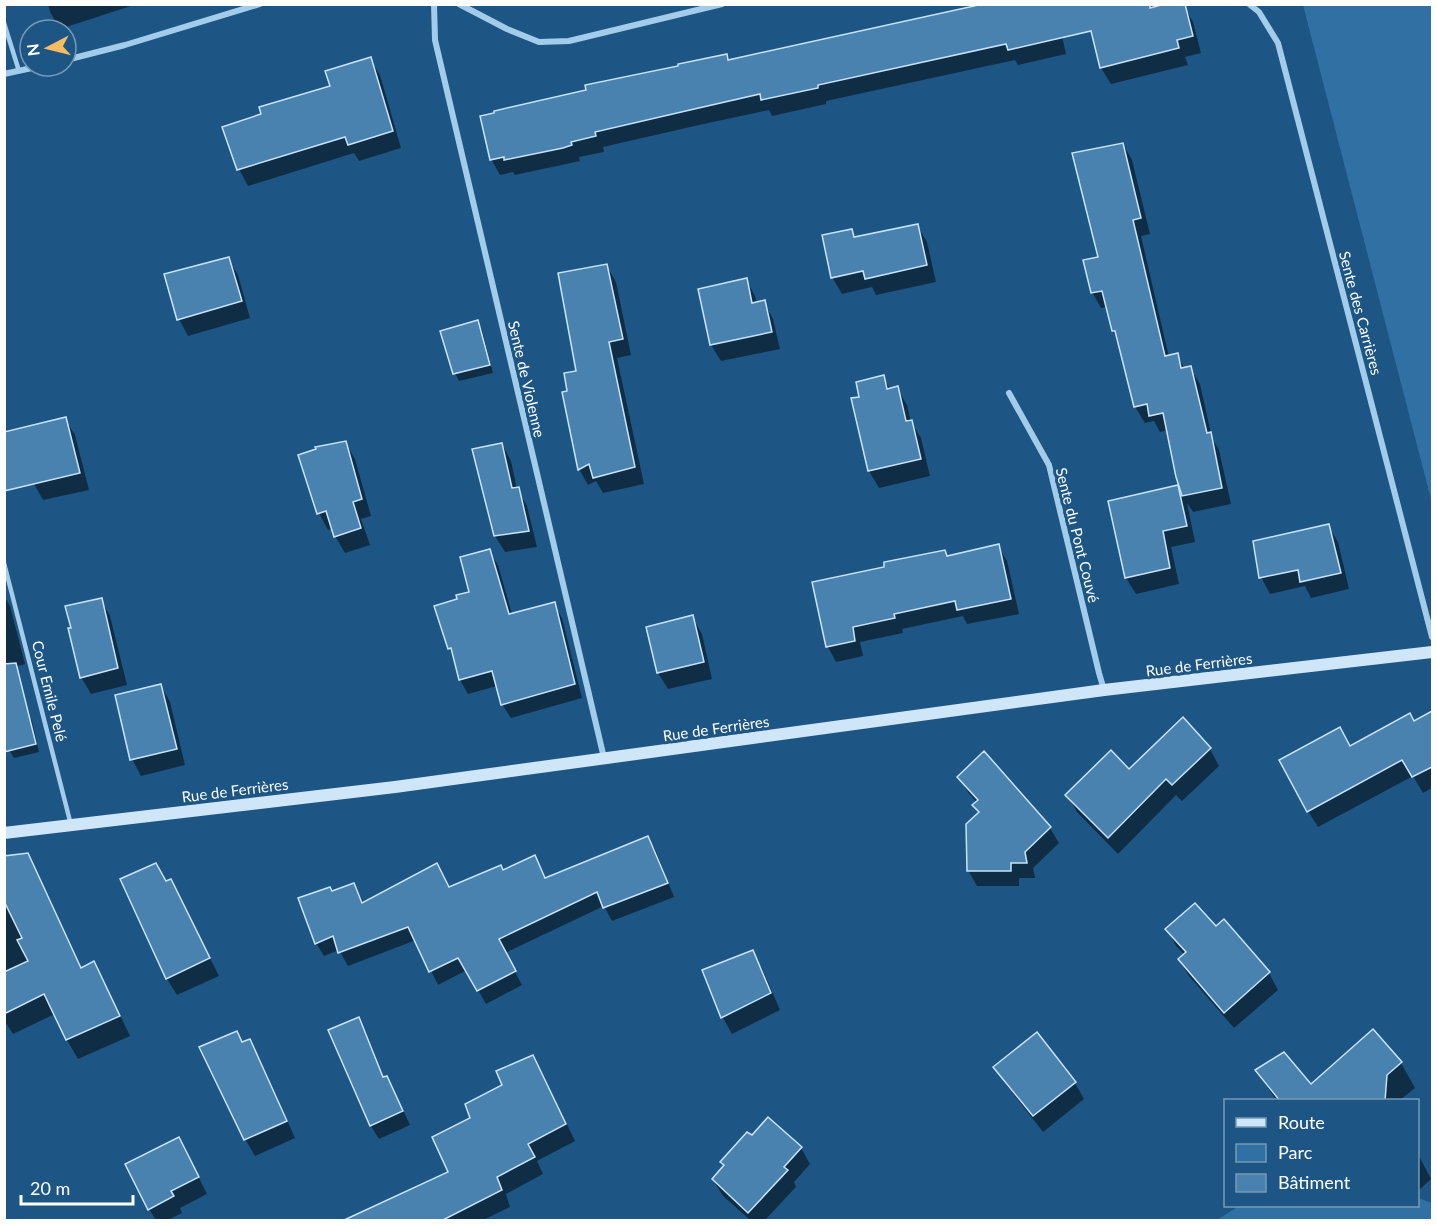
<svg xmlns="http://www.w3.org/2000/svg" width="1437" height="1225" viewBox="0 0 1437 1225" font-family="Lato,sans-serif">
  <style>
    .green { fill: #3070a2 }
    .shadow { fill: #0007 }
    .building { fill: #4a82af; stroke: #c8e3f8; stroke-width: 1.5 }
    .lines { fill: none; stroke-linecap: round; stroke-linejoin: round }
    .lane { stroke: #a3ccea; stroke-width: 4.5 }
    .street { stroke: #a3ccea; stroke-width: 6 }
    .secondary { stroke: #cfe5f8; stroke-width: 12 }
    .labels { text-anchor: middle; dominant-baseline: central; stroke-width: 6; stroke-linejoin: round; paint-order: stroke }
    .street-label { font-size: 15px; fill: #fff; stroke: #1d5684 }
  </style>
  <rect width="100%" height="100%" fill="#1d5684"/>
  <g class="green">
    <polygon points="1303,5 1432,5 1432,503"/>
    <polygon points="1418,1198 1432,1203 1432,1220 1217,1220 1239,1206 1418,1206"/>
  </g>
  <g class="shadow">
    <polygon points="48,4 137,4 60,29 50,12"/>
    <polygon points="1184,6 1193,22 1201,53 1185,57 1188,65 1111,84 1101,68 1092,31"/>
    <polygon points="1058,17 1066,54 1018,65 1015,60 826,101 826,104 772,116 769,110 699,125 603,147 604,152 579,157 580,161 515,175 513,172 500,175 491,159 588,91 726,55 729,62"/>
    <polygon points="370,59 380,75 401,148 359,161 354,153 248,186 239,169 332,87"/>
    <polygon points="1123,144 1132,160 1150,234 1141,236 1169,357 1177,355 1185,369 1190,368 1200,384 1212,438 1219,450 1231,504 1193,512 1187,503 1195,542 1171,547 1179,584 1136,594 1126,578 1177,486 1181,493 1168,430 1160,432 1154,421 1145,423 1135,407 1119,341 1113,331 1108,307 1101,308 1092,292"/>
    <polygon points="917,225 927,242 936,282 876,295 872,287 842,294 832,277 852,231 856,238"/>
    <polygon points="228,259 238,275 250,318 188,336 179,319"/>
    <polygon points="607,266 616,282 631,355 617,358 644,484 603,493 596,481 588,485 579,469 569,393 578,372"/>
    <polygon points="746,279 755,296 757,304 764,302 773,319 780,349 721,361 711,345"/>
    <polygon points="478,322 482,330 493,373 459,381 455,373"/>
    <polygon points="883,377 891,390 897,388 907,405 911,422 921,438 930,476 879,488 869,471 853,400 861,398"/>
    <polygon points="65,419 75,435 89,490 43,500 34,484"/>
    <polygon points="345,442 355,459 371,516 361,519 370,545 345,553 335,536 333,528 328,530 319,513"/>
    <polygon points="502,444 511,461 517,489 527,506 537,547 505,552 495,536"/>
    <polygon points="1328,526 1338,542 1349,589 1311,598 1305,586 1270,594 1261,577"/>
    <polygon points="998,546 1007,561 1019,614 967,624 963,616 902,629 903,633 860,642 863,656 836,662 828,647 814,583 886,568 945,552 948,557"/>
    <polygon points="489,551 498,565 512,614 554,604 562,618 582,698 511,718 502,704 497,686 468,694 460,680 454,657 450,648 459,600 471,593"/>
    <polygon points="4,596 10,606 25,664 4,670"/>
    <polygon points="101,599 110,616 127,685 91,694 81,677"/>
    <polygon points="692,617 702,634 712,679 668,689 658,673"/>
    <polygon points="161,686 170,702 185,765 141,776 132,759"/>
    <polygon points="27,713 32,721 39,752 14,758 9,750"/>
    <polygon points="1432,713 1432,788 1423,793 1413,776 1318,827 1308,811 1350,748 1414,723"/>
    <polygon points="1210,749 1219,766 1182,801 1176,795 1118,854 1077,812 1067,795 1129,772"/>
    <polygon points="984,754 1050,828 1059,843 1033,868 1035,878 1019,878 1019,886 977,886 968,870 979,813 974,806 977,803 968,792 959,777"/>
    <polygon points="648,837 656,851 674,897 612,921 604,906 505,953 522,985 486,1004 467,970 438,985 416,940 348,966 339,950 324,956 316,943 332,893 354,885 364,903 449,889 503,872 534,857 546,879"/>
    <polygon points="4,856 32,865 43,885 82,969 94,963 105,983 130,1036 78,1059 67,1040 55,1014 13,1034 4,1020"/>
    <polygon points="122,880 165,882 180,898 219,976 177,995 167,979"/>
    <polygon points="1216,928 1269,973 1278,990 1234,1028 1189,976 1179,960 1185,955 1176,946 1167,929"/>
    <polygon points="752,952 762,968 780,1010 732,1034 723,1018 704,971"/>
    <polygon points="358,1019 366,1032 384,1078 386,1077 394,1090 410,1125 379,1139 371,1126 330,1031"/>
    <polygon points="1373,1031 1401,1063 1415,1088 1400,1100 1339,1100"/>
    <polygon points="237,1032 243,1043 249,1041 259,1057 295,1138 255,1156 245,1139"/>
    <polygon points="533,1057 542,1073 575,1141 537,1161 543,1174 506,1194 510,1207 483,1220 352,1220 450,1172 472,1119"/>
    <polygon points="995,1067 1075,1083 1084,1099 1043,1132 1005,1083"/>
    <polygon points="1257,1071 1320,1100 1276,1100"/>
    <polygon points="768,1119 801,1148 810,1164 794,1182 796,1187 765,1220 750,1220 723,1196 713,1180 725,1167 722,1162 752,1137"/>
    <polygon points="1418,1154 1431,1179 1418,1191"/>
    <polygon points="188,1156 207,1194 180,1208 182,1213 168,1220 156,1220 149,1209"/>
  </g>
  <g class="building">
    <polygon points="983,4 1150,4 1150,8 1165,4 1185,4 1193,36 1177,40 1179,48 1100,68 1091,31 1008,50 1006,44 818,85 818,88 761,100 760,94 690,110 595,132 596,136 571,142 572,145 563,148 504,160 504,157 490,160 480,116 494,113 494,111 586,90 585,85 678,66 678,64 727,54 728,60"/>
    <polygon points="371,57 393,131 348,145 345,137 237,170 222,127 261,114 259,107 330,86 325,71"/>
    <polygon points="1123,143 1141,218 1133,220 1165,356 1178,353 1181,368 1191,366 1207,433 1211,432 1222,488 1182,496 1176,477 1163,413 1149,416 1147,404 1134,407 1115,331 1112,331 1102,291 1091,293 1083,260 1098,257 1072,153"/>
    <polygon points="918,224 927,265 865,279 863,271 831,278 822,235 852,229 854,237"/>
    <polygon points="229,257 242,301 177,320 164,274"/>
    <polygon points="607,264 623,339 609,342 635,467 593,478 589,464 578,470 562,392 567,391 564,373 576,371 558,273"/>
    <polygon points="747,278 752,303 765,300 772,332 710,345 698,289"/>
    <polygon points="478,320 490,365 453,374 440,331"/>
    <polygon points="884,375 887,389 898,386 906,421 912,420 921,459 868,471 851,398 859,397 856,382"/>
    <polygon points="66,417 80,473 4,491 4,432"/>
    <polygon points="346,441 362,499 353,502 361,528 334,537 326,511 317,514 298,455 316,449 315,447"/>
    <polygon points="502,443 512,488 519,487 529,531 494,536 472,449"/>
    <polygon points="1178,485 1187,526 1163,531 1170,568 1125,578 1108,501"/>
    <polygon points="1329,524 1341,573 1300,582 1298,570 1259,578 1253,541"/>
    <polygon points="999,544 1011,599 957,610 955,601 894,614 895,618 853,627 855,641 826,647 812,582 884,567 884,562 945,550 947,556"/>
    <polygon points="490,549 509,614 555,602 575,684 501,705 492,671 459,680 451,648 448,649 434,606 457,599 456,595 469,592 460,557"/>
    <polygon points="102,598 118,668 80,678 68,628 71,628 65,606"/>
    <polygon points="693,615 704,662 657,673 646,627"/>
    <polygon points="16,663 36,744 4,752 4,664"/>
    <polygon points="161,684 177,749 130,760 115,695"/>
    <polygon points="1432,711 1432,767 1412,777 1402,760 1307,812 1279,760 1340,727 1350,746 1410,713 1414,721"/>
    <polygon points="1183,717 1211,748 1172,785 1166,779 1108,838 1065,795 1111,750 1129,769"/>
    <polygon points="984,751 1051,827 1025,852 1027,863 1011,863 1011,871 967,871 966,824 979,812 972,805 978,800 957,777"/>
    <polygon points="648,836 668,883 603,908 597,892 499,939 516,971 477,991 458,958 429,972 408,927 338,953 333,936 315,944 298,898 330,887 332,891 354,883 362,903 437,863 449,887 501,865 503,870 535,855 545,878"/>
    <polygon points="28,853 81,968 94,961 120,1016 66,1040 44,994 4,1014 4,972 28,961 17,940 22,938 4,901 4,856"/>
    <polygon points="156,863 166,881 171,879 210,958 166,979 120,879"/>
    <polygon points="1195,903 1216,926 1224,919 1270,972 1224,1013 1178,959 1186,952 1165,929"/>
    <polygon points="753,950 771,993 721,1018 702,970"/>
    <polygon points="359,1017 383,1077 387,1076 403,1111 370,1126 328,1030"/>
    <polygon points="1373,1029 1402,1062 1387,1075 1385,1101 1280,1101 1255,1070 1284,1052 1311,1084"/>
    <polygon points="237,1031 242,1042 250,1039 287,1121 244,1140 199,1047"/>
    <polygon points="1037,1032 1076,1082 1033,1116 993,1067"/>
    <polygon points="533,1055 566,1124 528,1144 535,1157 497,1177 502,1190 441,1221 342,1221 448,1172 432,1137 470,1118 465,1104 502,1085 496,1071"/>
    <polygon points="768,1117 802,1147 784,1167 788,1170 748,1213 712,1179 724,1165 720,1162 747,1132 752,1135"/>
    <polygon points="179,1137 199,1177 171,1191 174,1196 148,1210 125,1164"/>
  </g>
  <g class="lines">
    <g class="lane">
      <polyline points="4,23 19,71"/>
      <polyline points="4,563 71,825"/>
    </g>
    <g class="street">
      <polyline points="434,4 435,40 604,758"/>
      <polyline points="459,4 507,29 539,42 569,41 722,4"/>
      <polyline points="1249,4 1259,12 1278,43 1432,637"/>
      <polyline points="66,60 125,45 260,4"/>
      <polyline points="4,74 41,66"/>
      <polyline points="1009,393 1049,465 1099,673 1104,690"/>
    </g>
    <polyline class="secondary" points="4,833 395,787 1104,690 1432,652"/>
  </g>
  <g class="labels">
    <g class="street-label">
      <text transform="translate(1361 313) rotate(75)">Sente des Carrières</text>
      <text transform="translate(527 379) rotate(77)">Sente de Violenne</text>
      <text transform="translate(1078 535) rotate(76)">Sente du Pont Couvé</text>
      <text transform="translate(1199 664) rotate(-7)">Rue de Ferrières</text>
      <text transform="translate(50 691) rotate(76)">Cour Emile Pelé</text>
      <text transform="translate(716 728) rotate(-8)">Rue de Ferrières</text>
      <text transform="translate(235 790) rotate(-7)">Rue de Ferrières</text>
    </g>
  </g>
  <rect width="1437" height="1225" fill="none" stroke="#ffffff" stroke-width="12"/>
  <rect x="1224" y="1099" width="195" height="108" fill="#1d5684" stroke="#779ab5" stroke-width="1.5"/>
  <rect x="1236" y="1118" width="30" height="9" fill="#cfe5f8" stroke="#779ab5" stroke-width="1.5"/>
  <text x="1278" y="1129" font-size="18" fill="#ffffff">Route</text>
  <rect x="1236" y="1144" width="30" height="18" fill="#3070a2" stroke="#779ab5" stroke-width="1.5"/>
  <text x="1278" y="1159" font-size="18" fill="#ffffff">Parc</text>
  <rect x="1236" y="1174" width="30" height="18" fill="#4a82af" stroke="#779ab5" stroke-width="1.5"/>
  <text x="1278" y="1189" font-size="18" fill="#ffffff">Bâtiment</text>
  <g transform="translate(48 48) rotate(263)"><circle r="28" fill="#1d5684" stroke="#779ab5" stroke-width="1.5"/>
  <path d="M0-4.5L10 22L0 15L-10 22Z" fill="#fabc61"/>
  <text y="-9" font-size="16" font-weight="bold" text-anchor="middle" fill="#ffffff">N</text>
  </g>
  <path d="M21 1195v9h112v-9" fill="none" stroke="#ffffff" stroke-width="3"/>
  <text x="30" y="1195" font-size="18" fill="#ffffff" stroke="#1d5684" stroke-width="4.5" paint-order="stroke">20 m</text>
</svg>
